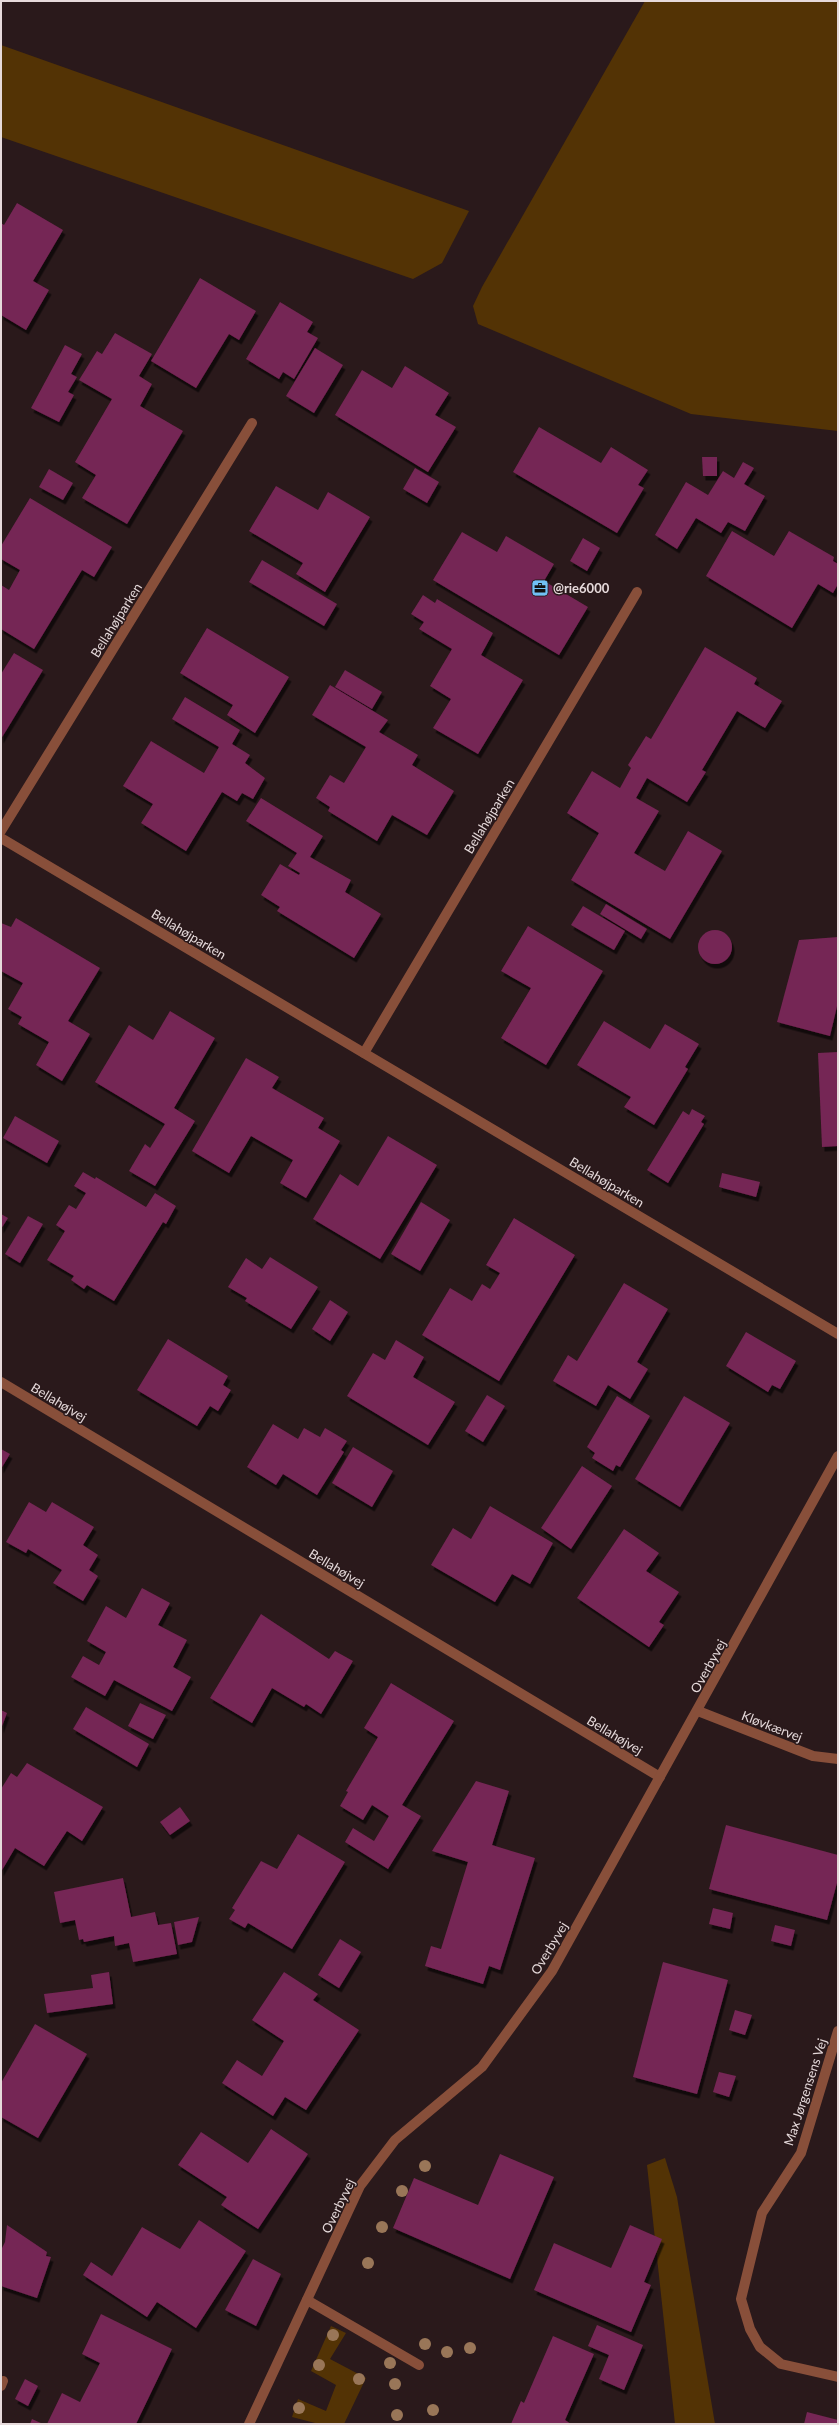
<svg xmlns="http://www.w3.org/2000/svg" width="839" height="2425" viewBox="0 0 839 2425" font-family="Lato,sans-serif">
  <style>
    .green { fill: #533305 }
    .building { fill: #752554; filter: url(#shadow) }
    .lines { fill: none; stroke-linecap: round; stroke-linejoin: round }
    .lane { stroke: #884f3a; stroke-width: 10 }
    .street { stroke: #884f3a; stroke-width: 10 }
    .tree { fill: #997658 }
    .labels { text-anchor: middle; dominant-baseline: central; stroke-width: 3; stroke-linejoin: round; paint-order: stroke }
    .poi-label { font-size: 13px; font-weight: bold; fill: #e6dadb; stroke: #2a191b; text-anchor: start }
    .street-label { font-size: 13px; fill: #e6dadb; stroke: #2a191b }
  </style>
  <defs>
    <filter id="shadow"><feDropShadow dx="2.5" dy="4.5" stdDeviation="0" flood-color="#0009"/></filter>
  </defs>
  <rect width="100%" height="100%" fill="#2a191b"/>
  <g class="green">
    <polygon points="645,1 838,1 838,431 691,414 478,324 473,306 482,287"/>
    <polygon points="1,45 469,211 442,263 413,279 1,137"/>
    <polygon points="665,2158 677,2197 715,2424 675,2424 647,2165"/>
    <polygon points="331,2326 346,2333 330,2359 366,2378 344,2424 319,2424 292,2417 298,2399 326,2411 336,2385 311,2371"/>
  </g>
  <g class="building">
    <polygon points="17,203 63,230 33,281 49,290 26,330 1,315 1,223 4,225"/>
    <polygon points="200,278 256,311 239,340 229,334 196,388 151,361"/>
    <polygon points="280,302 313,322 307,332 318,338 294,379 283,372 279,379 246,359"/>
    <polygon points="115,333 152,354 139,376 152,384 140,406 183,431 127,524 82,498 96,475 75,462 112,399 79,380 97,351 102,354"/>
    <polygon points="65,345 82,354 71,374 77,377 68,392 74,395 59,422 31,408"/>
    <polygon points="315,348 343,365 314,413 286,396"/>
    <polygon points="405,366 449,393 435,415 456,427 428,472 335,415 362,370 392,388"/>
    <polygon points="539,427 601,463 611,447 648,470 638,485 644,488 617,533 513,472"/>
    <polygon points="702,457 717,457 717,476 703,476"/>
    <polygon points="743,462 754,468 744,484 765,496 745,531 728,522 721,533 696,518 677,549 655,535 686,482 708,495 723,471 734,478"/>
    <polygon points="415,468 439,482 427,503 403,489"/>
    <polygon points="49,469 73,483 63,500 39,487"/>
    <polygon points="276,486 318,510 328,492 370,517 325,592 296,574 303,563 249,531"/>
    <polygon points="30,498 112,547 94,577 82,570 34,649 1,629 1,585 9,590 20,570 1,559 1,546"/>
    <polygon points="732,531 774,556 789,531 834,557 833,561 838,564 838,584 833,593 818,584 792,628 706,576"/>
    <polygon points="462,532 497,552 506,536 554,564 544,581 588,607 559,655 433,580"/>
    <polygon points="583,538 600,548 587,571 570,561"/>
    <polygon points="262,560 337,604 324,626 249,582"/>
    <polygon points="423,595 435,603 437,599 493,633 481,655 523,680 478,754 433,728 451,699 430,686 452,649 419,629 424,622 411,614"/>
    <polygon points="207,628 289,677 255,733 227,715 233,705 180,673"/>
    <polygon points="705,647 757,678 754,684 782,701 765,728 737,711 702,770 706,772 687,802 647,778 636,798 659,811 634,853 665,871 688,831 722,851 670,939 571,880 599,833 567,813 592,771 620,788 631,768 628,765 646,736 651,739"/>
    <polygon points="14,653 43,670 1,739 1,674"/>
    <polygon points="345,670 382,692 372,709 335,687"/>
    <polygon points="330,685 388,720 379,732 418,755 412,765 454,791 427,835 392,815 377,841 328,811 330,807 316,798 330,775 344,783 366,747 312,715"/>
    <polygon points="185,697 240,730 232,744 250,755 245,763 265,778 253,799 242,793 237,801 222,792 186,851 141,823 153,804 123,786 151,741 204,773 219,747 172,719"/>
    <polygon points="261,798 323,836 310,857 351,880 345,892 381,914 354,958 277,911 280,907 261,895 280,864 299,875 300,873 288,866 297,853 246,821"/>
    <polygon points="606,904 647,929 641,939 600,914"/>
    <polygon points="583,906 625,931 614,950 571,925"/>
    <polygon points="16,918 100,968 68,1021 90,1034 62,1081 36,1065 49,1042 18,1024 22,1017 8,1009 23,983 1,971 1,923 11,927"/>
    <polygon points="528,926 603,971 546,1065 501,1038 531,988 501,971"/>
    <circle cx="715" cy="947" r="17"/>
    <polygon points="838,937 838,1002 830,1036 777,1022 799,940"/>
    <polygon points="170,1011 215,1038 174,1108 195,1121 155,1186 129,1171 145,1144 150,1148 165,1124 95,1082 129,1025 153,1040"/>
    <polygon points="604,1021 650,1049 665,1024 699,1044 685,1067 688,1069 654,1125 624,1107 631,1097 577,1065"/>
    <polygon points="838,1052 838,1146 822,1147 818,1053"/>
    <polygon points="246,1058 279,1077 272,1088 324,1118 318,1128 340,1141 306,1198 280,1183 293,1160 251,1136 229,1173 192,1151"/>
    <polygon points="692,1109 705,1116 701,1122 704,1124 668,1183 647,1170 683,1111 689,1115"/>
    <polygon points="15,1116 59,1141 47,1163 3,1138"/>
    <polygon points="388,1136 437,1165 380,1259 313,1219 340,1174 358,1186"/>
    <polygon points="83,1172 95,1179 96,1177 146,1207 155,1193 176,1206 166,1224 163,1222 114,1301 87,1285 84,1289 71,1280 74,1276 47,1260 65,1231 56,1225 69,1205 76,1209 86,1193 74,1186"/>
    <polygon points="722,1173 760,1182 756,1197 719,1187"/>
    <polygon points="421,1202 450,1220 420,1271 391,1254"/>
    <polygon points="1,1214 8,1218 1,1229"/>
    <polygon points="28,1216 43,1224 20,1263 5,1254"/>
    <polygon points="514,1218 575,1255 499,1381 422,1335 450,1288 472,1301 482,1284 490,1289 500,1273 486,1265"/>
    <polygon points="270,1257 318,1287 291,1329 245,1301 247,1298 228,1287 246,1258 262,1269"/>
    <polygon points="624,1283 668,1309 637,1362 648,1369 630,1399 608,1385 596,1406 553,1381 568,1355 577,1361"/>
    <polygon points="330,1300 348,1312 330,1341 312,1329"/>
    <polygon points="746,1332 796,1361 780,1389 772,1385 768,1392 726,1366"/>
    <polygon points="168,1339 228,1376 223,1385 231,1390 218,1411 210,1406 197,1426 137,1390"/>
    <polygon points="396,1340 424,1357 413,1377 455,1402 428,1445 347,1396 373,1353 385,1360"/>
    <polygon points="487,1395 505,1406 483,1442 465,1431"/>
    <polygon points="617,1396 650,1416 620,1467 616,1465 613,1471 592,1458 595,1453 587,1447"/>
    <polygon points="684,1396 730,1423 680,1507 635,1479"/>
    <polygon points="273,1424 298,1439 304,1428 320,1437 325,1428 347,1441 341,1450 344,1452 317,1495 283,1474 276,1485 247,1467"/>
    <polygon points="353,1447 393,1471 372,1507 332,1483"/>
    <polygon points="1,1449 10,1454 1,1469"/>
    <polygon points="582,1466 612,1486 571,1549 541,1528"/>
    <polygon points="29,1502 46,1512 52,1502 94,1527 83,1545 98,1555 89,1570 98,1576 83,1601 53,1583 62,1570 28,1549 26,1553 6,1542"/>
    <polygon points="490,1506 553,1543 530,1584 512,1574 495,1602 431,1565 453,1528 471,1539"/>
    <polygon points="624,1529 659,1553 646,1571 679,1592 659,1622 664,1625 649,1647 577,1598"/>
    <polygon points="142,1588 170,1603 158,1625 187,1640 173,1667 191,1677 172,1711 114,1680 105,1696 71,1677 83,1656 99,1665 106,1652 87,1641 106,1606 126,1618"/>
    <polygon points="261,1614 329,1659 335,1651 353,1661 321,1714 306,1704 304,1707 272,1688 252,1723 210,1698"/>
    <polygon points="391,1683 454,1721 402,1805 421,1816 388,1869 345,1842 353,1828 374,1841 389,1816 372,1805 363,1820 340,1806 348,1792 346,1791 378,1737 364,1728"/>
    <polygon points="140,1703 166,1715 153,1739 128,1726"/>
    <polygon points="86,1707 149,1744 137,1767 73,1729"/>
    <polygon points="1,1710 7,1713 1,1729"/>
    <polygon points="27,1763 103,1807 82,1841 67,1831 44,1866 15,1848 1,1872 1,1789 11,1773 17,1777"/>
    <polygon points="476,1781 509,1791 492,1845 535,1858 500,1970 489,1966 483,1984 425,1966 431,1946 441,1949 468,1862 432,1851"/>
    <polygon points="180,1807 190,1821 170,1835 160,1822"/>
    <polygon points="726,1825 838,1855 838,1879 827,1920 709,1889"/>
    <polygon points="298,1834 345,1862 292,1949 248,1923 245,1928 229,1919 235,1910 232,1908 261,1861 277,1869"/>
    <polygon points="123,1878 131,1917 155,1912 158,1925 171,1923 177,1954 133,1962 129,1943 115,1946 114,1936 84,1942 83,1939 79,1940 75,1920 60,1923 54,1892"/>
    <polygon points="713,1908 733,1913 730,1929 709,1924"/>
    <polygon points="199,1917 192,1942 178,1945 174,1922"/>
    <polygon points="775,1925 795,1930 791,1946 771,1941"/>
    <polygon points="340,1939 361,1952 339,1988 318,1975"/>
    <polygon points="663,1962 728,1980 697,2094 633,2077"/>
    <polygon points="109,1972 113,2004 47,2013 44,1994 93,1988 91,1975"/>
    <polygon points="284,1972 318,1994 313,2000 359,2030 306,2110 285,2097 273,2116 222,2083 237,2060 262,2076 284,2041 252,2020"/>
    <polygon points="735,2010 752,2015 745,2035 729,2030"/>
    <polygon points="35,2024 87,2054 38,2138 1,2117 1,2083"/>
    <polygon points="719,2072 736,2076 729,2097 713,2092"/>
    <polygon points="271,2129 308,2154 258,2229 221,2205 227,2197 178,2165 201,2132 248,2163"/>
    <polygon points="500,2154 554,2177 510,2279 393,2228 414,2178 478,2205"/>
    <polygon points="199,2220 246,2251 196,2328 157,2302 147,2317 83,2275 91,2262 112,2276 142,2227 180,2249"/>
    <polygon points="7,2225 47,2252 46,2256 51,2257 37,2298 1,2286 1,2250 5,2242"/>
    <polygon points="630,2225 662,2239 644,2282 651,2285 631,2332 534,2290 554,2243 611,2268"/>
    <polygon points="253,2259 281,2274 256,2326 225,2310"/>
    <polygon points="101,2314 172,2349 136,2424 47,2424 62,2393 80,2402 100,2363 82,2354"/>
    <polygon points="597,2325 643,2345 624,2390 599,2379 609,2355 588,2346"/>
    <polygon points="553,2336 594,2354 565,2420 571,2424 511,2424 521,2401 524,2403"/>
    <polygon points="25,2379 38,2386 28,2406 15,2399"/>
    <polygon points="807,2412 838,2420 838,2424 804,2424"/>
    <polygon points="32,2419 43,2424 30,2424"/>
  </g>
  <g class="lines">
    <polyline class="lane" points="307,2300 419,2365"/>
    <g class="street">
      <polyline points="1,831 252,423"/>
      <polyline points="1,838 838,1334"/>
      <polyline points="364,1053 637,592"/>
      <polyline points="1,1382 660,1777"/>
      <polyline points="698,1711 813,1756 838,1759"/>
      <polyline points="838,2031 801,2153 762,2213 741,2299 750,2329 760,2347 781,2364 838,2377"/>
      <polyline points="1,2386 3,2381"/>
      <polyline points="249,2424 360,2186 395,2140 482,2067 552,1971 838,1456"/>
    </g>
  </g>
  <g class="tree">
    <circle cx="425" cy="2166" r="6"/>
    <circle cx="402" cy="2191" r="6"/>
    <circle cx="382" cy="2227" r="6"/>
    <circle cx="368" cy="2263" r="6"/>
    <circle cx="333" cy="2335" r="6"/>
    <circle cx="425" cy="2344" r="6"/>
    <circle cx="470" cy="2348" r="6"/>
    <circle cx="447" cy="2352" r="6"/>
    <circle cx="390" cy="2363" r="6"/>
    <circle cx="319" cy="2365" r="6"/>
    <circle cx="359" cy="2379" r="6"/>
    <circle cx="395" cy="2384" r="6"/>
    <circle cx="299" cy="2408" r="6"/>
    <circle cx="433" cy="2410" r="6"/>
    <circle cx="397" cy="2415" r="6"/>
  </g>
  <defs>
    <g id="office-square" transform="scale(0.9)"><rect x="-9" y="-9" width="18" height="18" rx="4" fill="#71c1f5" stroke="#2a191b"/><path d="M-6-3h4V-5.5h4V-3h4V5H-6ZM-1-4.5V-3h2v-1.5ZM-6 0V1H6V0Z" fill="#111"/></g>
  </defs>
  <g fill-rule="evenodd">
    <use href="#office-square" x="540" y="588"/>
  </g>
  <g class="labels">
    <g class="poi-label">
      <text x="553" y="588">@rie6000</text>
    </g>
    <g class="street-label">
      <text transform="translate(116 620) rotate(-58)">Bellahøjparken</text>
      <text transform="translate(489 816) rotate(-59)">Bellahøjparken</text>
      <text transform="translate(189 934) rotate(31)">Bellahøjparken</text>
      <text transform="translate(607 1182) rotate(31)">Bellahøjparken</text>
      <text transform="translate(59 1402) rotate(31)">Bellahøjvej</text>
      <text transform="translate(337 1568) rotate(31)">Bellahøjvej</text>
      <text transform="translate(708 1666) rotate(-61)">Overbyvej</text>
      <text transform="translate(772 1726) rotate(21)">Kløvkærvej</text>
      <text transform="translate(615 1735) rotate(31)">Bellahøjvej</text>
      <text transform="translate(549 1948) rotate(-59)">Overbyvej</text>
      <text transform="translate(805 2092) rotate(-72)">Max Jørgensens Vej</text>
      <text transform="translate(338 2206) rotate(-64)">Overbyvej</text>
    </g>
  </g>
  <rect width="839" height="2425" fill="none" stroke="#e6dadb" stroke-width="4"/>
</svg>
